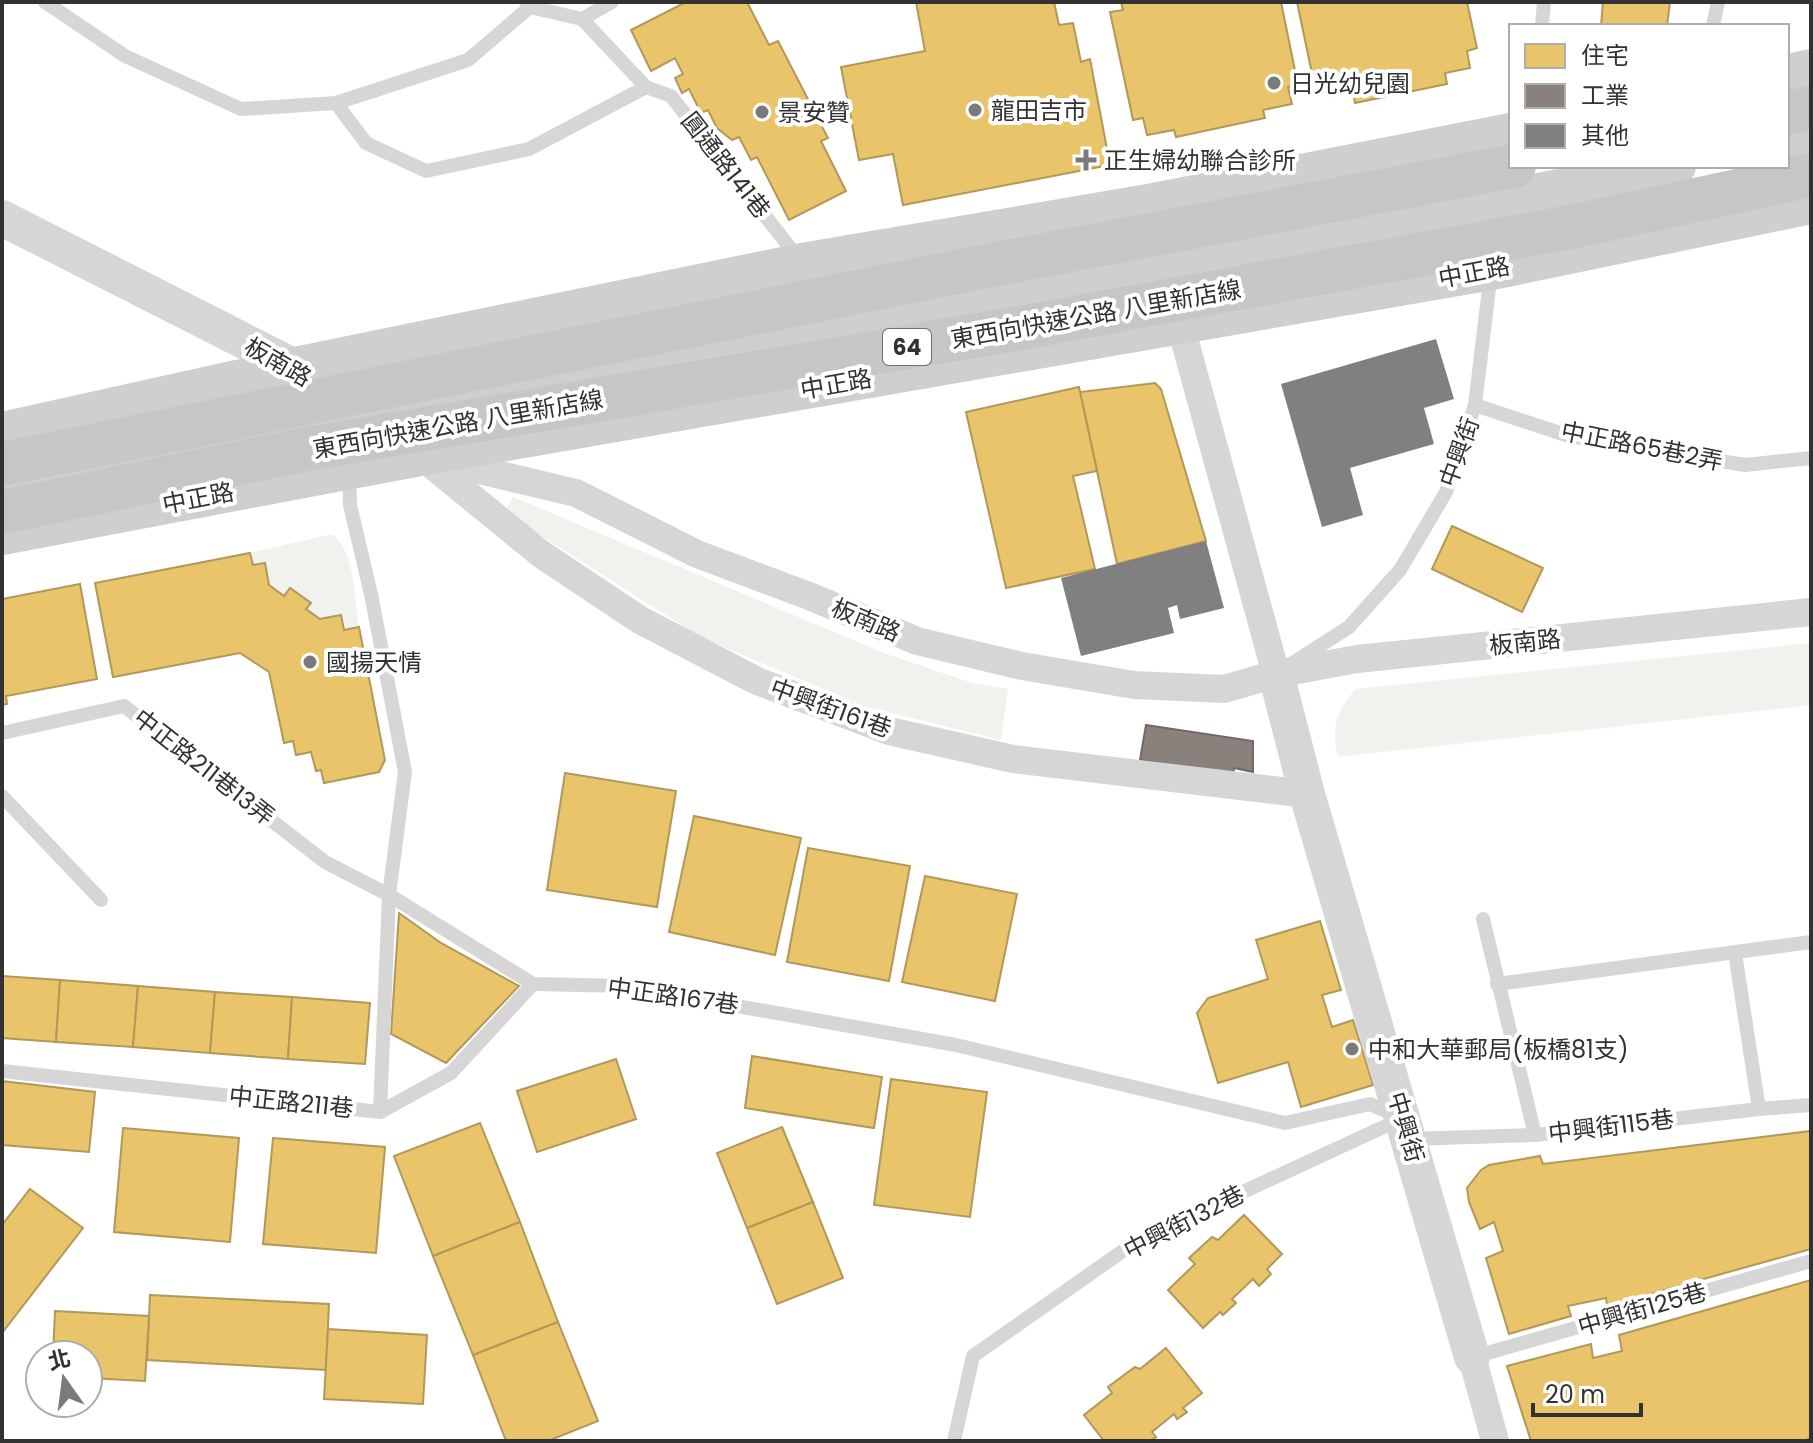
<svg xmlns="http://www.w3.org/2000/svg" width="1813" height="1443" viewBox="0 0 1813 1443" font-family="Poppins,'Noto Sans TC',sans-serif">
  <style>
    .green { fill: #f0f3ed }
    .homes { fill: #e9c46a; stroke: #b29859; stroke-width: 2 }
    .industry { fill: #8a817c; stroke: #706966; stroke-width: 2 }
    .building { fill: #808080 }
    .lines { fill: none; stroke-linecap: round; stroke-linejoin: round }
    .service { stroke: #d6d6d6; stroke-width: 14 }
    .minor { stroke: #d6d6d6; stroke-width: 28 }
    .tertiary { stroke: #d6d6d6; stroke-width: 36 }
    .secondary { stroke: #cfcfcf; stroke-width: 40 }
    .trunk { stroke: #c6c6c6; stroke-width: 44 }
    .trunk-bridge { stroke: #c6c6c6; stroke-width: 44 }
    .poi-dot { fill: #7a7a7a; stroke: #fff; stroke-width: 3 }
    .labels { text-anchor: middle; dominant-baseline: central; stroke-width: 8; stroke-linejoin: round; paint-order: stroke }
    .shield { fill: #fff; stroke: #707070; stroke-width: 2 }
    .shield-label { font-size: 22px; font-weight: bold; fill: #323232 }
    .poi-label { font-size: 24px; fill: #323232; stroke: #fff; text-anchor: start }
    .street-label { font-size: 24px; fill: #323232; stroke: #fff }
  </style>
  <rect width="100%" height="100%" fill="#fff"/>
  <g class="green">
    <polygon points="513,497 884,653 972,683 1008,689 1001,740 864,706 702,638 510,516 506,509"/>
    <path d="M332,534C356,552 354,599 359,627C336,632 324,622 306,609L311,603L291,588L284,596L269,585L265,563L253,565L250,553Z"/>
    <path d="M1811,643V705L1338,757C1331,729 1336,710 1356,689Z"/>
  </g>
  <g class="homes">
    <polygon points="686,2 747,2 769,45 778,41 828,138 821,141 846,191 789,220 757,157 751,160 739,137 732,140 717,128 708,110 701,113 689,89 682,93 675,78 683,74 675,58 651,71 631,30"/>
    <polygon points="916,2 1054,2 1059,25 1073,23 1081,62 1090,59 1110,165 903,205 893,154 859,160 841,67 925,51"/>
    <polygon points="1121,2 1281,2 1298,85 1288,87 1292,104 1263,110 1265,118 1176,137 1174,130 1147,135 1143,118 1133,120 1110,12 1123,10"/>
    <polygon points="1297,2 1467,2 1477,48 1467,51 1470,68 1445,73 1447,84 1355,103 1353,92 1329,97 1326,81 1314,83"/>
    <polygon points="1603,2 1670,2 1667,26 1601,26"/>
    <polygon points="1155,383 1161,389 1206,541 1117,564 1080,392"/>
    <polygon points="1079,387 1097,471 1073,476 1095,569 1006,588 966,412"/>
    <polygon points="1452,526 1543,568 1522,612 1432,569"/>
    <polygon points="250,553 253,565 265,563 269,585 284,596 290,588 311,603 306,609 320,619 341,615 344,630 359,627 385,760 379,772 324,783 321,770 316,771 311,752 296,755 293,741 284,743 269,672 240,653 113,677 95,583"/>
    <polygon points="80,584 97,679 6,696 7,704 2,705 2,599"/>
    <polygon points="565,773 676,791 657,907 547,890"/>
    <polygon points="694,816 801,838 775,955 669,932"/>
    <polygon points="808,848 910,866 889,981 787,962"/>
    <polygon points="925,876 1017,894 995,1001 902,982"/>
    <polygon points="399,913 441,943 519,986 446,1063 391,1034"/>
    <polygon points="1320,921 1341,990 1322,995 1332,1027 1353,1020 1373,1085 1301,1107 1288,1062 1218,1083 1197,1013 1208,998 1268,979 1256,940"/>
    <polygon points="2,976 60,980 56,1042 2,1038"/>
    <polygon points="60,980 138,986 133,1047 56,1042"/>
    <polygon points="138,986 215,992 210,1053 133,1047"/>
    <polygon points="215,992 292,997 288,1059 210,1053"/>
    <polygon points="292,997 370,1003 365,1064 288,1059"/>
    <polygon points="752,1056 882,1077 874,1128 745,1108"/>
    <polygon points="616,1059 636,1119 537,1152 517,1091"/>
    <polygon points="891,1079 987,1092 970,1217 874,1205"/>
    <polygon points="2,1081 95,1092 89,1152 2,1145"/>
    <polygon points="480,1123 520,1222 433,1256 394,1156"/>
    <polygon points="782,1127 813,1202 747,1228 717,1153"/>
    <polygon points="123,1128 239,1138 230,1242 114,1232"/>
    <polygon points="1811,1131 1811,1249 1607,1306 1606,1298 1568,1306 1571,1316 1509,1334 1486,1258 1503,1251 1494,1222 1480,1229 1469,1202 1467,1188 1481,1170 1489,1165 1540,1156 1543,1164"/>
    <polygon points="273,1138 385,1147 376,1253 263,1244"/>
    <polygon points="30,1189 83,1228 2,1333 2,1225"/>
    <polygon points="813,1202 843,1278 777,1304 747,1228"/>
    <polygon points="1244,1215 1282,1254 1267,1269 1271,1274 1259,1286 1253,1279 1232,1299 1236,1303 1223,1315 1220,1312 1203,1328 1168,1290 1195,1264 1189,1258 1212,1237 1218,1240"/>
    <polygon points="520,1222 558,1322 473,1355 433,1256"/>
    <polygon points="1811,1280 1811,1438 1802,1441 1531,1441 1507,1366 1591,1344 1593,1358 1622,1351 1619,1335"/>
    <polygon points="150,1295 329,1304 326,1370 147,1360"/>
    <polygon points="55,1311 149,1316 145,1381 88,1378 88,1355 53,1355"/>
    <polygon points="558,1322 598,1421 548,1441 506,1441 473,1355"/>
    <polygon points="328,1329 427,1335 423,1404 324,1399"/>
    <polygon points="1166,1348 1202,1393 1183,1408 1187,1412 1177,1419 1174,1414 1152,1432 1156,1437 1150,1441 1104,1441 1084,1415 1112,1393 1108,1387 1135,1367 1140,1369"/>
  </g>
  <polygon class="industry" points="1146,725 1253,741 1253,772 1234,768 1233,775 1140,760"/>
  <g class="building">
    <polygon points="1436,339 1454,399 1424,408 1434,444 1350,468 1363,515 1322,527 1281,384"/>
    <polygon points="1206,541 1224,608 1180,619 1177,605 1168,608 1174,633 1081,656 1061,578"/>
  </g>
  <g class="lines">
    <g class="service">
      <polyline points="45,2 125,56 241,109 336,103 468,60 530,7"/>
      <polyline points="526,2 530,7 582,19 646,87 671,96 799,259"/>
      <polyline points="582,19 612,2"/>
      <polyline points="1542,26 1544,2"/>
      <polyline points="1713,26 1718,2"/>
      <polyline points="336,103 366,143 426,171 529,149 646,87"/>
      <polyline points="1475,405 1569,436 1745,465 1811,458"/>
      <polyline points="349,471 350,505 371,594 405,772 389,895 380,1112"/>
      <polyline points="1293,663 1349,627 1400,570 1446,492 1475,405 1491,272"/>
      <polyline points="2,733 124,706 325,862 389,895 533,984 625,986 956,1045 1285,1123 1370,1104 1395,1115"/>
      <polyline points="2,796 101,900"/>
      <polyline points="1483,919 1535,1135"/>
      <polyline points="1735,953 1759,1109"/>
      <polyline points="1497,984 1811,942"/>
      <polyline points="2,1071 380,1112 451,1073 533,984"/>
      <polyline points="1410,1139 1535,1135 1759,1109 1811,1105"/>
      <polyline points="1473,1357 1811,1261"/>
      <polyline points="954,1441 973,1356 1137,1241 1403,1118"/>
    </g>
    <g class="minor">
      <polyline points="1176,309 1276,674"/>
      <polyline points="433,459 576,493 697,554 809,596 917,641 1022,666 1134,685 1224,689 1276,674 1357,659 1811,612"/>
      <polyline points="427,461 541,554 640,620 757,681 889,731 1013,759 1307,794"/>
      <polyline points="1472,1357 1495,1441"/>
    </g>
    <g class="tertiary">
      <polyline points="2,218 295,367 307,377"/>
      <polyline points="1276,674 1307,794 1472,1357"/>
    </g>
    <g class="secondary">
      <polyline points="1787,74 1811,69"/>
      <polyline points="1787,144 1811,139"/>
      <polyline points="2,432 295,367 802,263 1154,203 1511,133"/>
      <polyline points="2,488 42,482 264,432 773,336 859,326 1676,166"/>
      <polyline points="2,535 420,456 1492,270 1811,204"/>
    </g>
    <polyline class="trunk" points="1787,113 1811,108"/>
    <g class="trunk-bridge">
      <polyline points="2,464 1002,263 1514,166"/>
      <polyline points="2,512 302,450 1020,328 1571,227 1811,175"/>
    </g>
  </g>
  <g class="poi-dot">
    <circle cx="1274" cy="83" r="8"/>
    <circle cx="975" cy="110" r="8"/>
    <circle cx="762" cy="112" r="8"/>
    <path d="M1082 148h8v8h8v8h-8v8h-8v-8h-8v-8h8z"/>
    <circle cx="310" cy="662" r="8"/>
    <circle cx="1352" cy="1049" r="8"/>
  </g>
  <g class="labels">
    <rect class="shield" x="883" y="329" width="48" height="36" rx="6"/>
    <g class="shield-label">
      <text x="907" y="347">64</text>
    </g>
    <g class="poi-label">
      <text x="1290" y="83">日光幼兒園</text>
      <text x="991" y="110">龍田吉市</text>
      <text x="778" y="112">景安贊</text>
      <text x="1104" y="160">正生婦幼聯合診所</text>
      <text x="326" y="662">國揚天情</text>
      <text x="1368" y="1049">中和大華郵局(板橋81支)</text>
    </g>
    <g class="street-label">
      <text transform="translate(726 165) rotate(52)">圓通路141巷</text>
      <text transform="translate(1474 272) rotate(-11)">中正路</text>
      <text transform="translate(1096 314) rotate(-10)">東西向快速公路 八里新店線</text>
      <text transform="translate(278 362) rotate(30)">板南路</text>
      <text transform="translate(836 384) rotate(-10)">中正路</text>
      <text transform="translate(458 424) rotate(-10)">東西向快速公路 八里新店線</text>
      <text transform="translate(1642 446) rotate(11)">中正路65巷2弄</text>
      <text transform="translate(1459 452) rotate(-70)">中興街</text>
      <text transform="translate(198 498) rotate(-11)">中正路</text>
      <text transform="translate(866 620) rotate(23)">板南路</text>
      <text transform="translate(1525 642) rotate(-6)">板南路</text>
      <text transform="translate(831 708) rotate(20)">中興街161巷</text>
      <text transform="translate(204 767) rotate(38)">中正路211巷13弄</text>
      <text transform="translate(673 996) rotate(8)">中正路167巷</text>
      <text transform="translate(291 1102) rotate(6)">中正路211巷</text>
      <text transform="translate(1611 1126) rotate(-7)">中興街115巷</text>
      <text transform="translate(1406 1127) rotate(74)">中興街</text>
      <text transform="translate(1184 1222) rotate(-27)">中興街132巷</text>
      <text transform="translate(1642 1309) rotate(-16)">中興街125巷</text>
    </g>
  </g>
  <rect width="1813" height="1443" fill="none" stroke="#323232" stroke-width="8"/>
  <rect x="1509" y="24" width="280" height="144" fill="#ffffff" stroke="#adadad" stroke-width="2"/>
  <rect x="1525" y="44" width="40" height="24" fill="#e9c46a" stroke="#adadad" stroke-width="2"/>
  <text x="1581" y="64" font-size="24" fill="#323232">住宅</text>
  <rect x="1525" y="84" width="40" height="24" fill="#8a817c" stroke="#adadad" stroke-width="2"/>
  <text x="1581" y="104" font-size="24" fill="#323232">工業</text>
  <rect x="1525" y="124" width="40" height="24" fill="#808080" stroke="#adadad" stroke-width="2"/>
  <text x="1581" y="144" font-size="24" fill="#323232">其他</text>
  <g transform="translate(64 1379) rotate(346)"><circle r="38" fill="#ffffff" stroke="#adadad" stroke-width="2"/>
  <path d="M0-6L14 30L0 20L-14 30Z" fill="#7a7a7a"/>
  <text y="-12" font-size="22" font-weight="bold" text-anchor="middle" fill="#323232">北</text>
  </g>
  <path d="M1533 1403v12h108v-12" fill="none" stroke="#323232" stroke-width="4"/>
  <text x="1545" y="1403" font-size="24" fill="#323232" stroke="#ffffff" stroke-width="6" paint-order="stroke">20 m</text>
</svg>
